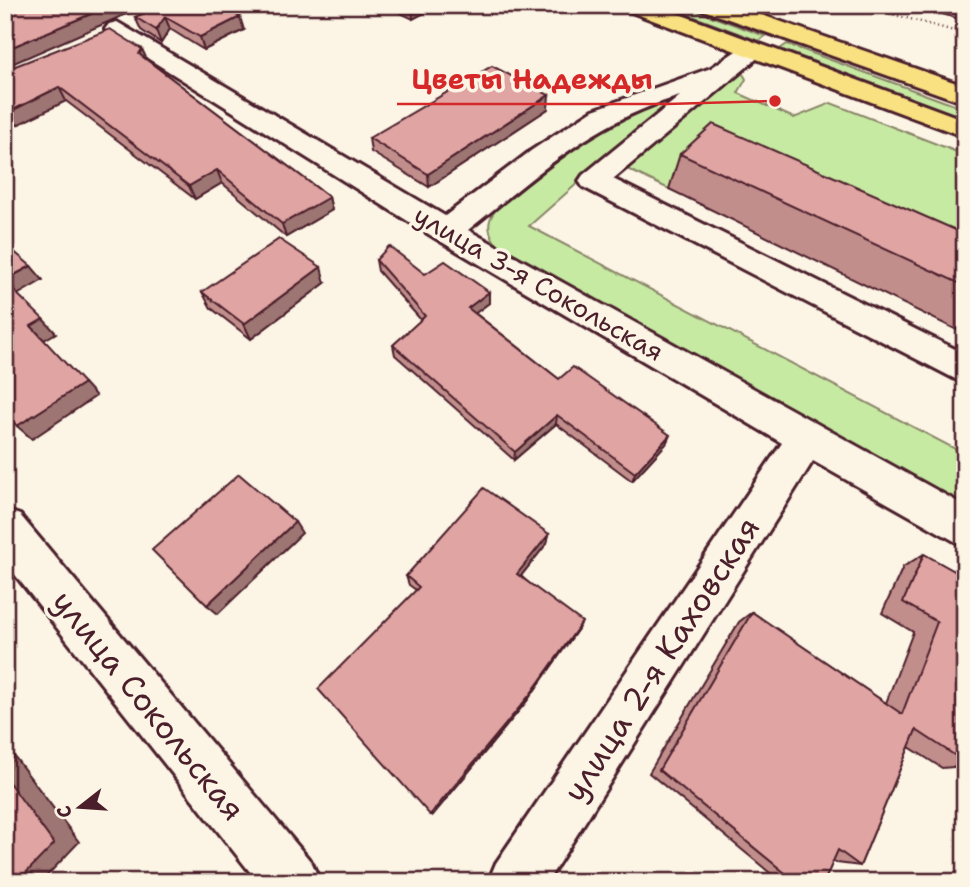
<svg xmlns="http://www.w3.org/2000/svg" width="970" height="887" viewBox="0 0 970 887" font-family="'Shantell Sans',sans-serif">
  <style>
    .green { fill: #c7eaa3; stroke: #888467; stroke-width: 2 }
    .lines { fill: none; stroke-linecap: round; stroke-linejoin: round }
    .minor-casing { stroke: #4a1f2b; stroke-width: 6 }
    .major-casing { stroke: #4a1f2b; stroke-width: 6 }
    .path { stroke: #4a1f2b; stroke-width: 2.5; stroke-dasharray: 1 3.5; stroke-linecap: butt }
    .minor { fill: #fcf5e5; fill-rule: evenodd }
    .major { fill: #f9e181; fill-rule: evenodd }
    .wall { fill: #c18e8c; stroke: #4a1f2b; stroke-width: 2 }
    .shaded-wall { fill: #9d7472; stroke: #4a1f2b; stroke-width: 2 }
    .building { fill: #e0a5a3; stroke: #4a1f2b; stroke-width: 2 }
    .labels { text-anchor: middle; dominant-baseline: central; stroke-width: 7; stroke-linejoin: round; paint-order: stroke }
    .street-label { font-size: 26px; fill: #4a1f2b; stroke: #fcf5e5 }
    .near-street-label { font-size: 32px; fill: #4a1f2b; stroke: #fcf5e5 }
    .leader { fill: none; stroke: #d62828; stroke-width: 2.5 }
    .callout-dot { fill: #d62828; stroke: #fcf5e5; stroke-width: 2.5 }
    .callout-label { font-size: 28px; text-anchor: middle; font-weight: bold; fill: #d62828; stroke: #fcf5e5; stroke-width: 7; stroke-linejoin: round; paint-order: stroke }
  </style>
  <rect width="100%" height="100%" fill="#fcf5e5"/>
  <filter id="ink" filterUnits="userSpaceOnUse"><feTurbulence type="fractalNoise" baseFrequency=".0143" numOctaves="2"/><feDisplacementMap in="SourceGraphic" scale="14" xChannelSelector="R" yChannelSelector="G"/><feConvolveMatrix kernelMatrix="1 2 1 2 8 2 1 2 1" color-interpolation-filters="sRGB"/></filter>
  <g filter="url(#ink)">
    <g class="green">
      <polygon points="663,5 681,5 765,36 759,41"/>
      <polygon points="787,44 965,109 965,118 780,49"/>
      <polygon points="740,69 746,79 738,93 794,118 831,103 965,155 965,282 669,189 627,169"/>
      <path d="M673,99L529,226L965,454V511L508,257C498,247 486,235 490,220C494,201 578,140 597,129C622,116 646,106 673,99Z"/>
    </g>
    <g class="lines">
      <g class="minor-casing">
        <g id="minor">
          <path d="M117,22L445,216L532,150L593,110L711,68L745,45H761L765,50L761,55L613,179L965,354V384L583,187L579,181L583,175L680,96C593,121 537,175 468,230L965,506V547L813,461L547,882H488L496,863L782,443L435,238L109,34L105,29L109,24Z"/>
          <polygon points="5,510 20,515 312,863 320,882 258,882 5,562"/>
        </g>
      </g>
      <g class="major-casing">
        <g id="major">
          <polygon points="623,5 655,5 965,120 965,137 626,10"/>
          <polygon points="700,5 733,5 965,86 965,103 703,10"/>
        </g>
      </g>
      <polyline class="path" points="859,5 965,34"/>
      <use href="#minor" class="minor"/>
      <use href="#major" class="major"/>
    </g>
    <g class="wall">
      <polygon points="164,5 244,30 204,50 170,29 161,43 141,30 135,17"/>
      <polygon points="384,5 439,5 413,19"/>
      <polygon points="913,5 965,5 965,21"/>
      <polygon points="147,60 329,197 332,210 286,237 222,183 195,199 66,101 5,70"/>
      <polygon points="548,109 429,187 371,152 369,138"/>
      <polygon points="680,154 965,234 965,334 669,189"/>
      <polygon points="376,260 425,274 489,303 475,313 559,379 666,444 632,481 556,424 514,460 395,355 393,345 421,320 378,271"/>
      <polygon points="325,283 251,339 211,308 202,292"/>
      <polygon points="549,534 547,543 521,576 578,629 527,701 433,815 416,590 409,585 406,576"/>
      <polygon points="924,554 965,577 965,766 942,768 909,747 860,866 837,863 833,861 824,882 781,882 649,773 739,622 752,612 886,703 913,632 882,613 903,567"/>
    </g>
    <g class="shaded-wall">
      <polygon points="112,5 147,5 5,67 5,50"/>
      <polygon points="412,5 439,5 413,19"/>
      <polygon points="165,17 170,29 161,43 156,30"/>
      <polygon points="240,17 244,30 204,50 200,37"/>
      <polygon points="142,49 148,62 139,54"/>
      <polygon points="59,87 66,101 5,131 5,114"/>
      <polygon points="549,95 548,109 429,187 428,174"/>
      <polygon points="217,170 222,183 195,199 189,186"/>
      <polygon points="329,197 332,210 286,237 282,224"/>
      <polygon points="31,266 43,280 17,295 5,282 5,280"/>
      <polygon points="321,267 325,283 251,339 244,324"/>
      <polygon points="489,292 489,303 469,318 468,308"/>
      <polygon points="43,319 56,333 44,340 31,326"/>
      <polygon points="84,383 96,396 32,439 17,426"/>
      <polygon points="557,415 556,424 514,460 515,452"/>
      <polygon points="670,435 666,444 632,481 635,473"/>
      <polygon points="295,522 302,533 218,614 207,605"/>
      <polygon points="549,534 547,543 516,582 517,574"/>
      <polygon points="582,622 578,629 527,701 433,815 430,815"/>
      <polygon points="5,744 79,842 41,882 17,882 5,777"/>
    </g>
    <g class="building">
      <polygon points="5,5 112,5 5,50"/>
      <polygon points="164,5 219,5 240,17 200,37 165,17 156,30 135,17"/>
      <polygon points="110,29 142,49 139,54 329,197 282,224 217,170 189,186 59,87 5,114 5,70"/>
      <polygon points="492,66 549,95 428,174 369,138"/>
      <polygon points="713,124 965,234 965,286 680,154"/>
      <polygon points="279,239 321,267 244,324 202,292"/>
      <polygon points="5,244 31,266 5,280"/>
      <polygon points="389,246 425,274 445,261 489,292 468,308 559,379 573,367 670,435 635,473 557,415 515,452 393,345 425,316 376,260"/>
      <polygon points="5,282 43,319 31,326 84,383 17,426 5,413"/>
      <polygon points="239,474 295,522 207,605 152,550"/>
      <polygon points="484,488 549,534 517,574 582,622 529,696 430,815 318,689 419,587 406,576"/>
      <polygon points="924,554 965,577 965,762 916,730 860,866 838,850 824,882 796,882 659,770 752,612 902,714 937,622 903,602"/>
      <polygon points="5,777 54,844 17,882 5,882"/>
    </g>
  </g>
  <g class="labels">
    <g class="street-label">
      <text transform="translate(539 283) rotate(30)">улица 3-я Сокольская</text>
    </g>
    <g class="near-street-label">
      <text transform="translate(661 659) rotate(-57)">улица 2-я Каховская</text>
      <text transform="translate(149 705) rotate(51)">улица Сокольская</text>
    </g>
  </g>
  <path class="leader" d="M775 101L667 104H397"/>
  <circle class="callout-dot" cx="775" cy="101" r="7"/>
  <g class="callout-label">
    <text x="532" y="89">Цветы Надежды</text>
  </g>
  <rect width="970" height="887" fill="none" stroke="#fcf5e5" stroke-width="28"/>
  <rect x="14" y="14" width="942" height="859" fill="none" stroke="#4a1f2b" stroke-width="2.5" filter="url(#ink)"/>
  <g transform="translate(80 807) rotate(253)" stroke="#fcf5e5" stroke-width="5" paint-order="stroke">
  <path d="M0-5L12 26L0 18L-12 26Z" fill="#4a1f2b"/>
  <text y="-10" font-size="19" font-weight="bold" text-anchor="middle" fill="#4a1f2b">С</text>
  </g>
</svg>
